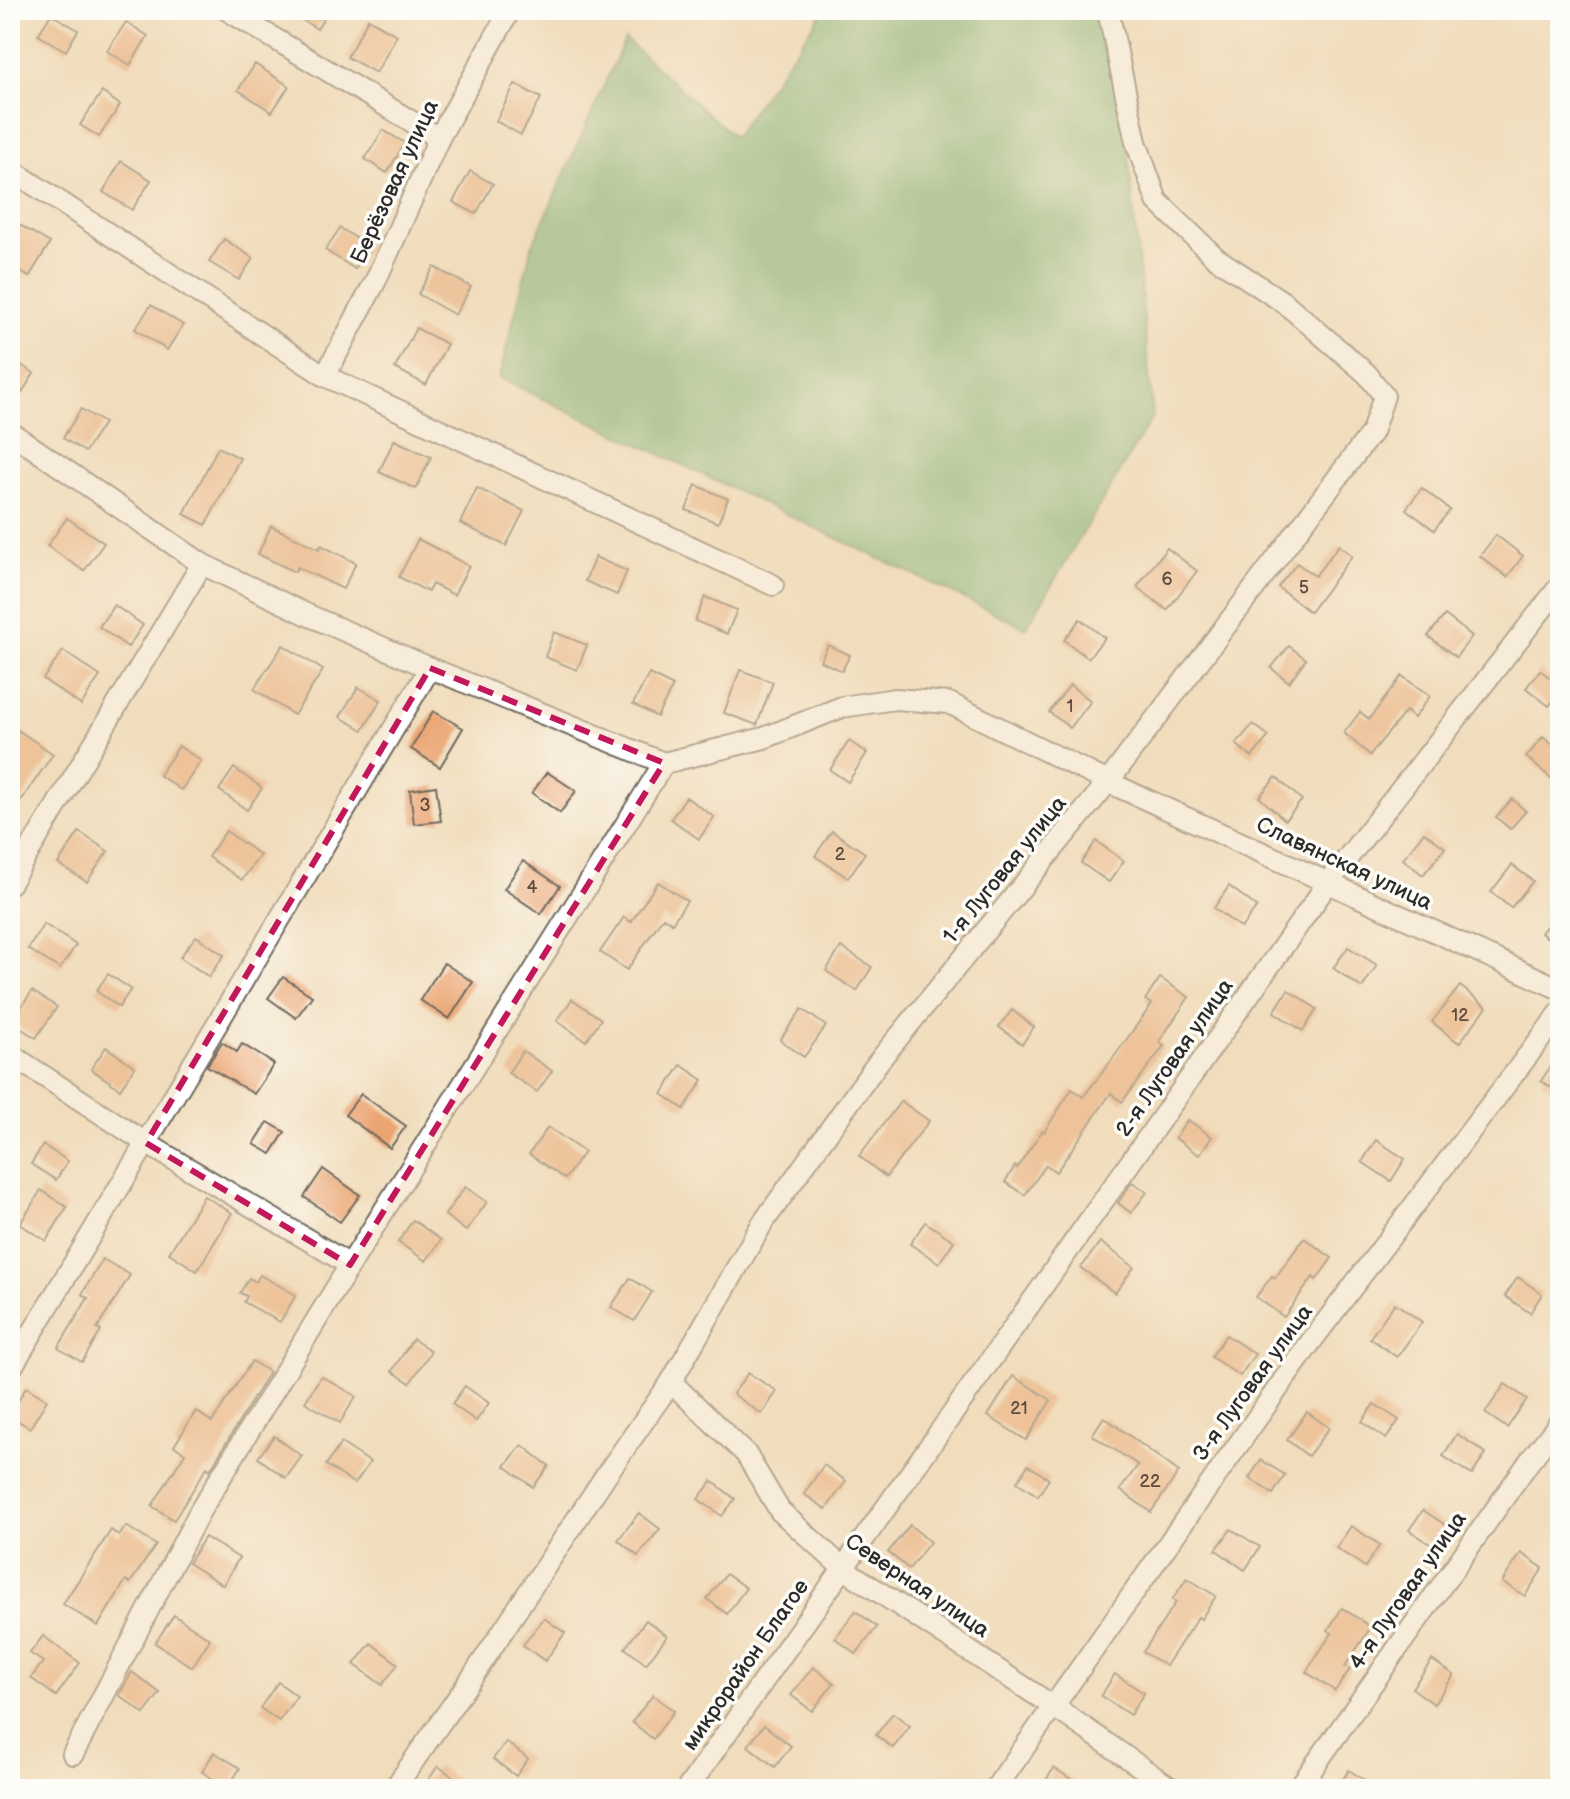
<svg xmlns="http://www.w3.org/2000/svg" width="1570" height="1799" viewBox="0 0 1570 1799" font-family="'Balsamiq Sans',sans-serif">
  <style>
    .forest { fill: #72b275; stroke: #4e6e50; stroke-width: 2 }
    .building { fill: #eba572 }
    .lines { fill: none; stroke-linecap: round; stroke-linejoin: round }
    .minor-casing { stroke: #70695e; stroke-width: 24 }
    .minor { stroke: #fff; stroke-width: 20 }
    .marked { fill: none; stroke: #c2185b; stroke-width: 6; stroke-dasharray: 16 10; stroke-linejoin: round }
    .labels { text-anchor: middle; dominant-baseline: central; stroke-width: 7; stroke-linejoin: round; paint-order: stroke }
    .number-label { font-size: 18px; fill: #5b4a3d }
    .street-label { font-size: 22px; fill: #2b2b2b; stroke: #fdfcf7 }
  </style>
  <rect width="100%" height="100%" fill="#fdfcf7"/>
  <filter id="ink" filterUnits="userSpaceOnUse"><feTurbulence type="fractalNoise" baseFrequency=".0125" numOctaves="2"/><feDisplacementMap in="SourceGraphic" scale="16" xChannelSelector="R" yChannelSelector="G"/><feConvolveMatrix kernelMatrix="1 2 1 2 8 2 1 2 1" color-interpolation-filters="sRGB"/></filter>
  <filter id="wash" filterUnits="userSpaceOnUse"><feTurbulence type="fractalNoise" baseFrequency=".006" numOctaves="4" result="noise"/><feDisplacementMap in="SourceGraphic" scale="32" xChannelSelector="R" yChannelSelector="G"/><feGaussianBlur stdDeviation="1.8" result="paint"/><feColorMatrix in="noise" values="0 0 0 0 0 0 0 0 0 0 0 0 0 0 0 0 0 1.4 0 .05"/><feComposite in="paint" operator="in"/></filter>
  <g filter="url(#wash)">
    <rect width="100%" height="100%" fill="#f1ddbc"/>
    <polygon class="forest" points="824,10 1115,10 1153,416 1026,628 499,378 532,246 625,39 734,137"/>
    <g id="blocks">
      <g class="building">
        <polygon points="286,10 329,10 317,29"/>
        <polygon points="51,14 78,30 66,51 38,35"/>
        <polygon points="368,19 397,35 376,73 347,57"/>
        <polygon points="126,22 148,36 130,65 107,51"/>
        <polygon points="255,64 289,86 272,112 238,90"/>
        <polygon points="515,84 541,98 521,135 496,121"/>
        <polygon points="102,92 120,105 99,137 80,125"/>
        <polygon points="383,130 405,143 387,173 365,159"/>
        <polygon points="121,161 151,180 132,210 103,192"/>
        <polygon points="470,171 493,184 476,214 453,202"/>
        <polygon points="10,219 50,243 29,277 10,265"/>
        <polygon points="340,228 369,246 355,269 325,250"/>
        <polygon points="224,239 253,258 239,280 209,262"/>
        <polygon points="434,267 471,287 455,315 418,294"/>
        <polygon points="151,305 183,325 167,350 135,329"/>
        <polygon points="416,328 447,344 426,385 395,368"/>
        <polygon points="10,358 34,373 20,396 10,389"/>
        <polygon points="81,409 104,423 85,452 63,438"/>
        <polygon points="394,440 431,457 416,489 379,472"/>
        <polygon points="218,447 240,458 206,525 184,514"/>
        <polygon points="696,485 728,499 718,523 686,510"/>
        <polygon points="477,488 524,511 506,546 460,523"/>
        <polygon points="1422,488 1450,510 1434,530 1406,509"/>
        <polygon points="67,518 104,543 84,571 47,546"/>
        <polygon points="271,526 319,549 321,545 356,563 343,589 297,567 295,572 258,554"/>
        <polygon points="1496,535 1523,556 1507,577 1480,556"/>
        <polygon points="418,539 469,566 454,595 432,584 428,592 399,577"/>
        <polygon points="1339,545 1352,556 1310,612 1278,587 1297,563 1315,576"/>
        <polygon points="1167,548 1197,571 1167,610 1137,587"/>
        <polygon points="595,557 627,571 617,595 585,581"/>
        <polygon points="705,597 737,610 727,634 695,621"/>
        <polygon points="114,605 143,625 128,647 99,627"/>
        <polygon points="1445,615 1472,636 1456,657 1428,636"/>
        <polygon points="1080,619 1105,638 1088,658 1064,640"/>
        <polygon points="554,632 587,645 577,670 545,657"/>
        <polygon points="283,645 323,670 294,715 254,689"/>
        <polygon points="828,645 850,655 842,671 820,661"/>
        <polygon points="1289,646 1306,659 1289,682 1271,668"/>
        <polygon points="63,651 100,676 81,705 43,679"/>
        <polygon points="740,670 773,682 757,725 724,713"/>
        <polygon points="1540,670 1560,686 1560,692 1549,706 1526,688"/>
        <polygon points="649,674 673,686 657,717 633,704"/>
        <polygon points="1402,676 1430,696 1414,718 1406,711 1370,755 1344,733 1360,712 1369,719"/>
        <polygon points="1070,685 1091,701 1070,728 1049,712"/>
        <polygon points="358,687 381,700 363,730 340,717"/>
        <polygon points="433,711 463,728 440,767 411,749"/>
        <polygon points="1253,724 1269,736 1252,757 1236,744"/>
        <polygon points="18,730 53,754 10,817 10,742"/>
        <polygon points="1543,737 1560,751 1560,770 1552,779 1526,757"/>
        <polygon points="849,741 867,753 848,782 830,770"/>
        <polygon points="179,746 201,761 181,790 159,775"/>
        <polygon points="234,768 262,788 247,810 219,790"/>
        <polygon points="547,772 576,791 560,813 532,793"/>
        <polygon points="1276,777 1302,800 1285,820 1259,797"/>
        <polygon points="436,786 441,821 414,824 410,790"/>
        <polygon points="686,797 714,817 699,839 671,819"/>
        <polygon points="1512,799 1526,811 1510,829 1496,817"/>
        <polygon points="226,831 260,855 242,880 208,857"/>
        <polygon points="832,831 865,853 848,878 815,856"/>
        <polygon points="79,832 108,851 87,882 58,864"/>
        <polygon points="1424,832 1445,848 1423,875 1403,859"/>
        <polygon points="1096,841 1124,861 1109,882 1081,863"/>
        <polygon points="523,861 560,886 541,914 504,889"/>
        <polygon points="1512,865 1533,881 1511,908 1491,892"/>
        <polygon points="658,882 687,901 672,923 663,917 627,970 600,952 624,917 631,922"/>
        <polygon points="1229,886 1257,907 1241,928 1214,908"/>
        <polygon points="1560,909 1560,947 1541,933"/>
        <polygon points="44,924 76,945 60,969 28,949"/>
        <polygon points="196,936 224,955 209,977 180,957"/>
        <polygon points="841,947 872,967 857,991 826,971"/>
        <polygon points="1348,947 1377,965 1362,988 1333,968"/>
        <polygon points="444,963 473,982 449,1019 420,1000"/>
        <polygon points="108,974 131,989 119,1007 96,991"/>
        <polygon points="283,977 312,996 296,1018 268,998"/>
        <polygon points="1160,978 1189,997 1159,1042 1164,1046 1148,1067 1122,1102 1111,1093 1056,1172 1046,1165 1025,1195 1005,1182 1015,1166 1017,1168 1042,1131 1044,1132 1072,1089 1083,1097 1111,1061 1152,1004 1145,1000"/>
        <polygon points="1460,986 1487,1007 1459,1043 1432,1022"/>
        <polygon points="1288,990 1317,1009 1303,1031 1274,1012"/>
        <polygon points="32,991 57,1007 36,1038 11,1022"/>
        <polygon points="572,999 601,1019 586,1041 557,1021"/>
        <polygon points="802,1009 826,1026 804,1057 780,1040"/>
        <polygon points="1012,1010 1034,1027 1022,1044 999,1027"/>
        <polygon points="222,1042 237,1052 242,1044 274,1064 254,1094 207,1066"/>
        <polygon points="106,1047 135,1067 120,1089 91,1069"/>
        <polygon points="523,1051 552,1071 537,1092 508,1073"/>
        <polygon points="1560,1052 1560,1093 1541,1081"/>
        <polygon points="681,1065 703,1080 684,1109 662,1094"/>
        <polygon points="361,1094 406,1126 390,1148 345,1115"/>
        <polygon points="901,1101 929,1121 886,1177 859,1156"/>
        <polygon points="1188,1120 1212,1137 1199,1155 1175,1138"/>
        <polygon points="268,1122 285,1132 271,1154 254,1144"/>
        <polygon points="548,1127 584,1152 565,1179 529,1154"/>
        <polygon points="1376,1140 1405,1159 1391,1181 1362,1162"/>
        <polygon points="43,1145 68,1161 56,1180 31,1164"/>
        <polygon points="323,1169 360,1195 340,1222 304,1197"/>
        <polygon points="1132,1182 1147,1192 1131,1213 1118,1203"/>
        <polygon points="465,1187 487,1202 466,1231 445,1215"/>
        <polygon points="41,1190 67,1207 46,1241 20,1224"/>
        <polygon points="204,1196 232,1213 197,1271 169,1253"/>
        <polygon points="413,1220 441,1240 426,1261 398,1242"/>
        <polygon points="925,1222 954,1241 939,1263 910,1244"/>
        <polygon points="1304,1238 1332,1258 1316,1280 1313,1277 1284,1317 1256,1297 1272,1276 1275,1278"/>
        <polygon points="1100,1242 1134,1267 1115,1293 1081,1268"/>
        <polygon points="103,1259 130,1275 97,1329 101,1331 82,1362 58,1348 88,1298 82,1294"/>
        <polygon points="260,1275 296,1295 280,1322 244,1302 247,1296 240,1293 249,1278 256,1282"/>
        <polygon points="1518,1277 1542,1294 1530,1313 1505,1296"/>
        <polygon points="630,1278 652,1292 634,1321 611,1307"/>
        <polygon points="1395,1303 1422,1322 1397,1357 1370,1338"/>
        <polygon points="1226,1335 1255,1354 1240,1376 1211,1357"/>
        <polygon points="413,1339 431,1351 410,1383 392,1371"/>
        <polygon points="252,1361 269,1372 210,1470 207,1467 174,1520 152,1506 185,1453 174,1446 196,1411 212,1422"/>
        <polygon points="748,1373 777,1391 762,1414 733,1394"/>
        <polygon points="321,1376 356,1396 340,1423 305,1402"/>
        <polygon points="1013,1376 1051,1400 1026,1440 988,1416"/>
        <polygon points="1505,1384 1527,1399 1507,1428 1485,1413"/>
        <polygon points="465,1386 489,1403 476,1421 452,1404"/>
        <polygon points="26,1387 47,1400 30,1428 10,1416"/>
        <polygon points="1374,1404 1399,1420 1386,1439 1362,1422"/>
        <polygon points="1307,1412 1329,1428 1308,1456 1287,1440"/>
        <polygon points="1104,1417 1179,1472 1151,1512 1120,1490 1138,1465 1092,1435"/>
        <polygon points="1457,1434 1486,1453 1472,1475 1443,1456"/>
        <polygon points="274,1436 302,1456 286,1478 258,1458"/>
        <polygon points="341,1443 370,1462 355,1484 326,1465"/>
        <polygon points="522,1445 549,1466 533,1487 505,1466"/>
        <polygon points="1261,1460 1285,1475 1273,1494 1249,1478"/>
        <polygon points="824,1465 846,1481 826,1509 804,1494"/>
        <polygon points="1028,1465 1049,1479 1038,1496 1017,1482"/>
        <polygon points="712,1481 735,1499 722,1516 698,1499"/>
        <polygon points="1423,1510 1450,1528 1436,1548 1409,1530"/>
        <polygon points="639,1513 660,1529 638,1556 618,1540"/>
        <polygon points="910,1525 930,1542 909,1569 888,1552"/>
        <polygon points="126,1526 156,1545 130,1583 126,1580 98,1626 63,1604 111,1530 119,1536"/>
        <polygon points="1351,1526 1380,1545 1365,1567 1336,1548"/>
        <polygon points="1231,1529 1260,1547 1245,1570 1216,1550"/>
        <polygon points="205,1537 239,1558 223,1585 188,1563"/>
        <polygon points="1521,1553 1543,1568 1525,1596 1502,1582"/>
        <polygon points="726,1574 746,1588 727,1614 707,1599"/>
        <polygon points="1187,1578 1216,1596 1201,1619 1198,1617 1166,1666 1143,1652 1176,1602 1172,1600"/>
        <polygon points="1342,1608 1371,1627 1345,1666 1350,1669 1335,1691 1306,1672 1332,1633 1328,1630"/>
        <polygon points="856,1611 877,1627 856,1654 835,1638"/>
        <polygon points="174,1615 210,1639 192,1667 155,1643"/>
        <polygon points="544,1618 565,1633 545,1661 523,1645"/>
        <polygon points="646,1620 667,1636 646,1664 625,1648"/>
        <polygon points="43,1636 80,1663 56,1696 31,1678 43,1662 30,1653"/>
        <polygon points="371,1643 398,1664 382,1685 354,1664"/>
        <polygon points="1432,1660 1454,1675 1434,1704 1412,1688"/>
        <polygon points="813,1667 834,1683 812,1711 791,1695"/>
        <polygon points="132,1672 160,1693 144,1714 119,1695"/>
        <polygon points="1115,1674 1144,1693 1130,1715 1101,1696"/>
        <polygon points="278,1682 297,1696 279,1721 260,1708"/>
        <polygon points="653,1695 674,1711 653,1739 632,1722"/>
        <polygon points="893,1713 910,1726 893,1748 876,1735"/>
        <polygon points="764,1725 791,1746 775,1767 748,1746"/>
        <polygon points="506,1742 528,1759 516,1776 493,1759"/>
        <polygon points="214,1752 240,1768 228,1788 202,1772"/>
        <polygon points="438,1766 470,1789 422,1789"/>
        <polygon points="1054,1768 1087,1789 1040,1789"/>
        <polygon points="1349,1770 1378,1789 1337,1789"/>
      </g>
    </g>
  </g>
  <g filter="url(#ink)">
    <use href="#blocks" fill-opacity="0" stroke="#70695e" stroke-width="2"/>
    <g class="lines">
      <g class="minor-casing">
        <g id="minor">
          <polyline points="227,10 439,138"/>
          <polyline points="10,169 325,376 773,585"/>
          <polyline points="325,376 376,280 439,138 510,10"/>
          <polyline points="10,432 202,564 308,615 430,668 664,763 764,738 842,707 895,699 949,703 1108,782 1560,989"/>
          <polyline points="10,883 202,564"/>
          <polyline points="10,1054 146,1143 350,1265"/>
          <polyline points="10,1370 430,668"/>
          <polyline points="671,1382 746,1454 780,1511 844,1569 1053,1706 1172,1789"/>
          <polyline points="73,1754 200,1511 350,1265 664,763"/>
          <polyline points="394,1789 473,1676 606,1475 671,1382 762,1224 879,1061 1108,782 1372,432 1384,396 1367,374 1286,304 1216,258 1157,201 1136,142 1108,10"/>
          <polyline points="687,1789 1328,883 1560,586"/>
          <polyline points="995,1789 1310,1343 1560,1013"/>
          <polyline points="1298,1789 1529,1462 1560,1422"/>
        </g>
      </g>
      <use href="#minor" class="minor"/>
    </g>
  </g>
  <path d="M0 0H1570V1799H0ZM430,668L664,763L350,1265L146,1143Z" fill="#f1ddbc" fill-opacity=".55" fill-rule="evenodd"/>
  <path class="marked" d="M430,668L664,763L350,1265L146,1143Z"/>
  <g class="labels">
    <g class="number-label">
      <text x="1167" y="579">6</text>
      <text x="1304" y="587">5</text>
      <text x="1070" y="706">1</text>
      <text x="425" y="805">3</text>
      <text x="840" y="854">2</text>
      <text x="532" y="887">4</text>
      <text x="1460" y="1015">12</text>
      <text x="1019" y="1408">21</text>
      <text x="1150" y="1481">22</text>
    </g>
    <g class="street-label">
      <text transform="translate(395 182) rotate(-65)">Берёзовая улица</text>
      <text transform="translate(1344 864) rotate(25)">Славянская улица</text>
      <text transform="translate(1005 870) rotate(-51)">1-я Луговая улица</text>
      <text transform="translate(1175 1058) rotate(-55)">2-я Луговая улица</text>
      <text transform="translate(1253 1383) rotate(-54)">3-я Луговая улица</text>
      <text transform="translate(917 1586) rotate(34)">Северная улица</text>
      <text transform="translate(1408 1591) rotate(-55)">4-я Луговая улица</text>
      <text transform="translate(746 1665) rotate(-55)">микрорайон Благое</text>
    </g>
  </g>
  <rect width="1570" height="1799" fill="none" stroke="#fdfcf7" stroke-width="40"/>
</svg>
